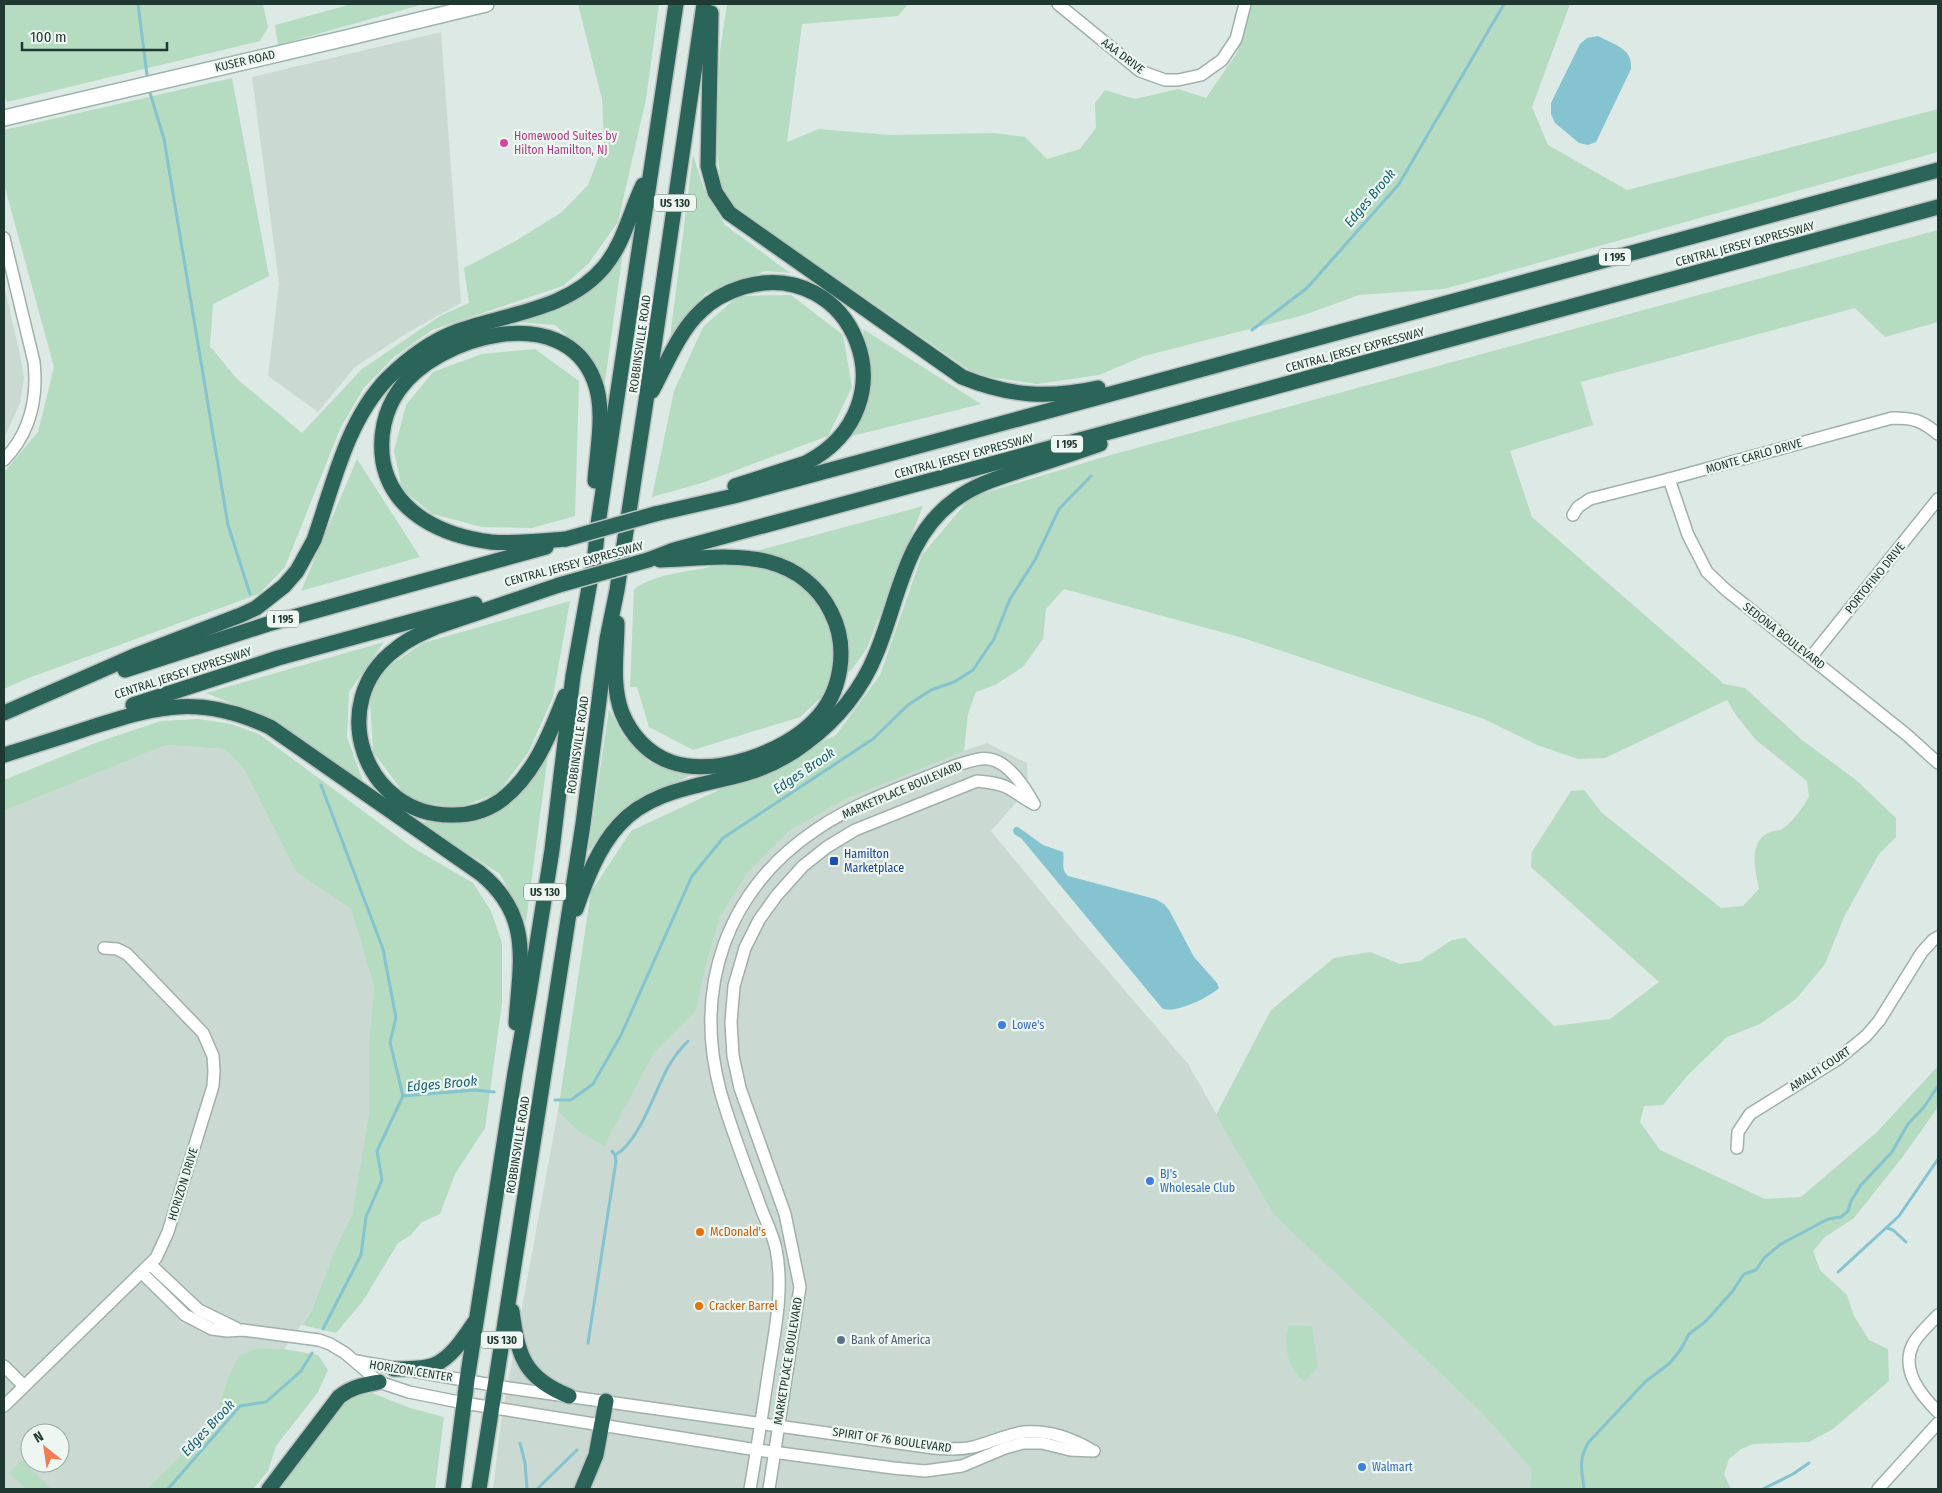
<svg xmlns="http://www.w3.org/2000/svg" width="1942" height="1493" viewBox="0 0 1942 1493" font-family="'Fira Sans Condensed',sans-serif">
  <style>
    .built { fill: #cbd9d3; fill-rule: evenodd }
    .green { fill: #b5dbc0 }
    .water { fill: #84c3cf }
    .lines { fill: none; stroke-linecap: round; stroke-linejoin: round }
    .stream { stroke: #84c3cf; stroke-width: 3 }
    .street-casing { stroke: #a0b0ab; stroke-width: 14 }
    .secondary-casing { stroke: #9cb5ac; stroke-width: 18 }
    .highway-casing { stroke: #bcc3c1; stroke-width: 18 }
    .street { stroke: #fff; stroke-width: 11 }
    .secondary { stroke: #fff; stroke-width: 15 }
    .highway { stroke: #2b6458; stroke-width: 15 }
    .highway-bridge-casing { stroke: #bcc3c1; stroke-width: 18; stroke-linecap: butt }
    .highway-bridge { stroke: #2b6458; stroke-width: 15 }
    .hotel-dot { fill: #d1479c; stroke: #edf6f1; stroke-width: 2 }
    .transit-dot { fill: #1a4fb4; stroke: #edf6f1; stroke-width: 2 }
    .shop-dot { fill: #3f7fe0; stroke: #edf6f1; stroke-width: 2 }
    .food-dot { fill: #e8710a; stroke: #edf6f1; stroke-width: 2 }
    .service-dot { fill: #5c6f8a; stroke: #edf6f1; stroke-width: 2 }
    .labels { text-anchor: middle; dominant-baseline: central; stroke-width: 4.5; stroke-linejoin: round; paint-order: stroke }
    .shield { fill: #edf6f1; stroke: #5d716b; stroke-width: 1 }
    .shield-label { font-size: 11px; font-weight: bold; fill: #1f3831 }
    .street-label { font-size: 12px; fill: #1f3831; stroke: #edf6f1 }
    .hotel-label { font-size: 12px; fill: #b23c85; stroke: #edf6f1; text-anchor: start }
    .transit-label { font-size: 12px; fill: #164399; stroke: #edf6f1; text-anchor: start }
    .shop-label { font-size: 12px; fill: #366cbe; stroke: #edf6f1; text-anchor: start }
    .food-label { font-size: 12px; fill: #c56008; stroke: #edf6f1; text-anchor: start }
    .service-label { font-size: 12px; fill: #4e5e75; stroke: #edf6f1; text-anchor: start }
    .water-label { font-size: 14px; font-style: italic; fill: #1a6372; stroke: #edf6f1 }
  </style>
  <rect width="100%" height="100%" fill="#dde9e4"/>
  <g class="built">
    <polygon points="441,32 461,303 407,333 355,367 318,412 268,376 279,283 252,77"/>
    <polygon points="4,286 19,350 24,378 20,403 4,439"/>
    <polygon points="987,743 1027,763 1028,789 991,831 1061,916 1188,1064 1274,1215 1483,1414 1531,1469 1530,1489 493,1489 501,1422 558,1111 578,1131 604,1145 654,1053 696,1011 707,961 720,917 748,872 788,832 843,800 945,757"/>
    <path d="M166,745L225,749L244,769L296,872L351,909L374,987L369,1041V1113L352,1216L333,1254L312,1310L284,1349L258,1348L227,1380L214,1423L147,1489H4V811ZM30,1433H60V1463H30Z"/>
  </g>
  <g class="green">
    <polygon points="4,4 263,4 268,27 260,41 7,102 4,93"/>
    <polygon points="352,4 424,4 278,45 275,25"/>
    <polygon points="578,4 659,4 646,99 618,222 588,264 563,286 432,330 393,358 363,389 340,429 285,567 259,594 26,679 4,689 4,472 38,432 54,367 4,184 4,130 232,78 269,276 213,304 210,346 237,379 302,433 362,369 440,316 469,303 464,268 514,242 562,212 588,185 604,143 602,99"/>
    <polygon points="727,4 908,4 898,16 802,24 787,142 819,129 890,135 995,133 1025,137 1047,159 1080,149 1096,128 1095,103 1105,90 1135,99 1178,89 1206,98 1237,53 1252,4 1570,4 1532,107 1548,145 1627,190 1938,109 1938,152 1444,289 1359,295 1304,315 1144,356 1099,375 1037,384 976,375 732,205 721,184 716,141 720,51"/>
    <polygon points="693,155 704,189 725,225 790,273 766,271 705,294 670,338"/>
    <path d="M1938,230V322L1885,337L1855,308L1581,382L1593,425L1510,451L1532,517L1724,684L1745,688L1802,740L1856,780L1896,818V837L1879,854L1844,917L1825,964L1796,999L1760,1024L1727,1037L1687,1076L1663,1105L1644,1106L1640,1122L1660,1150L1765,1199L1801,1197L1877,1132L1938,1066V1107L1904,1155L1854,1218L1825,1237L1813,1251L1820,1270L1847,1295L1854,1316L1869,1340L1888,1349L1889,1381L1833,1429L1809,1442L1753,1444L1741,1449L1729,1459L1724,1474L1731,1489H1530L1531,1469L1483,1414L1274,1215L1216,1115L1271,1010L1334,958L1370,952L1400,964L1420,961L1452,940L1465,938L1554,1026L1610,1019L1659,982L1531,867L1532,852L1571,791L1584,790L1602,813L1721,908L1743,906L1759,889C1756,872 1748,846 1766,834C1772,830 1779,832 1785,827C1795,819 1802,808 1809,797L1807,781L1756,740L1736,715L1727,700L1605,758L1578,759L1537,745L1484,719L1243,638L1064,589L1046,609L1043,639L1023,667L995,685L976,692L968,714L964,751L843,800L788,832L748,872L720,917L707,961L696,1011L654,1053L604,1146L578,1131L558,1111L591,892L631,831L836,735L880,675L922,555L971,497L1107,456Z"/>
    <polygon points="623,252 604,388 587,353 555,325 506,321 566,305 597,280"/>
    <polygon points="791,295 843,335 852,387 828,436 702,483 652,497 674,391 703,327 738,296"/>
    <polygon points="863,329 981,404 848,437 870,370"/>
    <polygon points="535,349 579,381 575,516 532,528 482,527 432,514 402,489 394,451 406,405 433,372 482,354"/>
    <polygon points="357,459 420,557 301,591"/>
    <path d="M923,506L867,648L853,668L800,717L693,750L649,727L637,687H630L634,589C648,579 666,575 682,572C696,569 710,570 720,561Z"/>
    <polygon points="570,601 553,697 528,753 498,793 458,808 409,800 373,752 370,700 382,671 423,643"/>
    <polygon points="384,642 349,692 347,737 365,787 271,719 206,693"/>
    <polygon points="609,709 623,735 649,762 693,774 624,809 588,852"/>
    <polygon points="198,719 231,724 259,734 413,848 473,883 491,911 502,943 502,1003 485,1128 455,1174 440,1214 422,1222 411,1235 398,1243 363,1301 336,1333 302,1325 312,1310 333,1254 352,1215 369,1113 369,1041 374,987 351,909 296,872 244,769 225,749 166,745 4,811 4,780 98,742 161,721"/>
    <polygon points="548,755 526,922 500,874 419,822 467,821 519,792"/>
    <path d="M1289,1325L1312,1326L1318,1367L1305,1381C1288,1372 1282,1342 1289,1325Z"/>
    <polygon points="258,1348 284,1349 318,1355 328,1370 318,1392 276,1446 268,1471 253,1489 147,1489 214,1423 227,1380 239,1356"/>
    <polygon points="372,1393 410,1408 444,1417 435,1489 276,1489 345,1398"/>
    <polygon points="22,1460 51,1489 26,1489 9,1473"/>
  </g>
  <g class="water">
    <path d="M1598,36C1614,45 1633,48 1631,69L1596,142L1588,145L1579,143L1555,123L1551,114V103L1580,44L1587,38Z"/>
    <path d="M1015,827H1018L1043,845L1063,852C1065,862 1060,868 1068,876L1155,899L1164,904L1169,910L1194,957L1217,983L1219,988C1210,997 1173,1015 1162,1008L1021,838L1014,834L1013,830Z"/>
  </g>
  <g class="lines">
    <g class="stream">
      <polyline points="138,4 147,75"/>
      <polyline points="150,93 164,139 228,525 250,594"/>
      <polyline points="1252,330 1307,288 1399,184 1504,4"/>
      <polyline points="321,785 383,949 396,1018 390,1042 403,1096"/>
      <polyline points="403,1096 475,1090 494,1092"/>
      <polyline points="555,1100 571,1100 593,1084 621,1035 692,876 723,838 873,739 908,705 931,690 954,682 973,670 994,639 1010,599 1035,560 1059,509 1091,476"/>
      <path d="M615,1155C638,1144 655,1091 667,1069C673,1058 680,1049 688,1041"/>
      <polyline points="1887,1228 1893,1230 1906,1242"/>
      <polyline points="1838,1272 1899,1216 1938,1159"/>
      <polyline points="323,1329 361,1255 366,1217 382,1180 377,1151 403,1096"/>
      <polyline points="588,1343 616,1161 615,1155 612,1151"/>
      <polyline points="520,1443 525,1463 527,1489"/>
      <polyline points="168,1489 240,1406 266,1402 301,1371 312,1353"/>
      <polyline points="537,1489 577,1450"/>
      <path d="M1584,1489C1582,1470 1578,1461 1588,1443L1645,1382L1670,1363L1681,1349L1689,1334L1705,1322L1732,1292L1744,1274L1756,1270L1764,1258L1781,1244L1828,1219L1841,1217L1848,1211L1851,1201L1861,1185L1892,1152L1908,1124L1924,1107L1938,1086"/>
      <polyline points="1763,1489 1793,1474 1809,1463"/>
    </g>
    <g class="street-casing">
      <g id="street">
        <polyline points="1058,4 1140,71 1165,80 1178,80 1201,75 1222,60 1236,39 1245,4"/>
        <path d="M4,238L34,362C38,399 30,433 4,460"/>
        <polyline points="1669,479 1688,535 1707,572 1726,590 1907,735 1938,763"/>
        <path d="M1573,515L1578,507L1590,499L1669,479L1892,418C1914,418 1921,420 1938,434"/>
        <polyline points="1811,657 1938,499"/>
        <polyline points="1737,1148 1738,1132 1750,1114 1838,1059 1866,1036 1879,1021 1922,952 1933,940 1938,937"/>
        <polyline points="151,1265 199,1310 236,1328"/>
        <polyline points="142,1273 185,1315 212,1329 227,1331 243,1330 319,1340 330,1344 345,1353 379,1382 409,1392 464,1403 757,1450 893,1468 925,1471 962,1466 1005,1448 1023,1443 1042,1443 1070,1450 1094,1451"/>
        <path d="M1938,1315C1930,1324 1919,1333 1913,1344C1900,1370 1921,1395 1938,1412"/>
        <path d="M356,1361L509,1388L934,1448C947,1449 960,1450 973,1447C990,1443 1007,1434 1024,1432C1047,1430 1071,1438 1090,1449"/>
        <polyline points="4,1366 24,1386"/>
        <polyline points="4,1406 156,1258 168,1232 213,1086 214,1071 213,1056 203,1033 127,954 117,949 104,948"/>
        <path d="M750,1489C757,1449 763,1409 769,1369C775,1330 784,1289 776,1249C773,1235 766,1221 761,1208C747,1169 731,1130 720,1090C693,986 727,889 817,829C858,801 909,785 954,766C965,763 978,757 989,759C1008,761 1026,789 1034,804"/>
        <path d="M769,1489L800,1287L785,1214L740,1088L733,1056L731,1022L734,986L745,948L759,920L777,895L803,866L827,847L855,830L977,781C987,782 1001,783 1010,789C1018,794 1025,799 1034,804"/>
        <polyline points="1878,1489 1938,1423"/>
      </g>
    </g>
    <g class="secondary-casing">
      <polyline id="secondary" points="4,118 346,38 486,4"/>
    </g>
    <g class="highway-casing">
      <g id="highway">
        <path d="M711,13L708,166L715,192L729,213L962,377C1009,396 1048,399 1098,388"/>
        <path d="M652,391C666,365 679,331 701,311C713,299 727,292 743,287C852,255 916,405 806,463L735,486"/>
        <polyline points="655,514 734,496 1938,170"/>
        <path d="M566,539C541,541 516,544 491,542C444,536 393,514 383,462C379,437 384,411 399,390C437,336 563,300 594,380C606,410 597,449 595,481"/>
        <polyline points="648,560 674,550 1938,207"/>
        <path d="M559,585L436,627C422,633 408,639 396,649C324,702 364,818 454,815C470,815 487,810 500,801C534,776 550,734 565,696"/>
        <path d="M617,623C617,652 611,685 622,713C631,735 648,754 671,762C715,777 783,753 814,721C842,693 849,647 831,612C819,587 796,569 769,562C736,553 693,559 660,560"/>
        <polyline points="125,670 268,624 546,547"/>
        <polyline points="133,705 278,658 475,604"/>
        <path d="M4,713L134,656L241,615L256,608L284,586L297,571L314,540C333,486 346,422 387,379C407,359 431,341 458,331C508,313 568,310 604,267C624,243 630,212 643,185"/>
        <path d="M4,755C33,746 62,737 92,727C161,705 201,695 270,727L480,873C533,916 520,962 516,1023"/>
        <path d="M576,909C586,880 598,848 619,825C651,789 703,786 747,773C768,767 789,756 807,742C837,720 862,689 876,654C899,599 904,536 956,499C976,484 1001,477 1025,469C1050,461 1075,453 1100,444"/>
        <path d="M512,1311C518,1356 524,1378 569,1396"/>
        <path d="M394,1369C407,1368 422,1370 434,1365C451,1358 464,1338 474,1323"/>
        <path d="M269,1489L339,1397C351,1387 364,1385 379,1382"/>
        <polyline points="453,1489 467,1380 515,1073 529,994 552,850 573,676 595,554 598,524 676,4"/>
        <polyline points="479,1489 583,824 607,639 617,590 646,401 704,4"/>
        <polyline points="582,1489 596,1455 606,1401"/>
      </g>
    </g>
    <use href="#street" class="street"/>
    <use href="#secondary" class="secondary"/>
    <use href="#highway" class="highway"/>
    <g class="highway-bridge-casing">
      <g id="highway-bridge">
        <polyline points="566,539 655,514"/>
        <polyline points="559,585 648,560"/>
      </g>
    </g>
    <use href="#highway-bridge" class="highway-bridge"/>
  </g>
  <circle class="hotel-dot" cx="504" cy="143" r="5"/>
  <rect class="transit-dot" x="829" y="856" width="10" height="10" rx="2.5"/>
  <g class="shop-dot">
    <circle cx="1002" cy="1025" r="5"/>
    <circle cx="1150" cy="1181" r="5"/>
    <circle cx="1362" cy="1467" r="5"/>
  </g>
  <g class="food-dot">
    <circle cx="700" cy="1232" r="5"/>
    <circle cx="699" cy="1306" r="5"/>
  </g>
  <circle class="service-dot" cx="841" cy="1340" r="5"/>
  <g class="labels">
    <g class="shield">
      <rect x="654" y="194.5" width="42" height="17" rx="4"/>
      <rect x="1599" y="248.5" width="32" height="17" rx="4"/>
      <rect x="1051" y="435.5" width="32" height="17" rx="4"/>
      <rect x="267" y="610.5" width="32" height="17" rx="4"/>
      <rect x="524" y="883.5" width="42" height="17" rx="4"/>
      <rect x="481" y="1331.5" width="42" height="17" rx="4"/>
    </g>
    <g class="shield-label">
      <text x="675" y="203">US 130</text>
      <text x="1615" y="257">I 195</text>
      <text x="1067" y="444">I 195</text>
      <text x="283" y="619">I 195</text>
      <text x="545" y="892">US 130</text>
      <text x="502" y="1340">US 130</text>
    </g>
    <g class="street-label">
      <text transform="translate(1123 56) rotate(37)">AAA DRIVE</text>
      <text transform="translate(245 61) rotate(-13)">KUSER ROAD</text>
      <text transform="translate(1745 244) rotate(-15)">CENTRAL JERSEY EXPRESSWAY</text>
      <text transform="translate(640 344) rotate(-82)">ROBBINSVILLE ROAD</text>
      <text transform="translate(1355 350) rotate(-15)">CENTRAL JERSEY EXPRESSWAY</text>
      <text transform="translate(964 456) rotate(-15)">CENTRAL JERSEY EXPRESSWAY</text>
      <text transform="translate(1754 456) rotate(-16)">MONTE CARLO DRIVE</text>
      <text transform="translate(574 564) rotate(-15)">CENTRAL JERSEY EXPRESSWAY</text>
      <text transform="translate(1875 578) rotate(-51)">PORTOFINO DRIVE</text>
      <text transform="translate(1784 636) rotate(38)">SEDONA BOULEVARD</text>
      <text transform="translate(183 673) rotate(-18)">CENTRAL JERSEY EXPRESSWAY</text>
      <text transform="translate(578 745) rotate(-82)">ROBBINSVILLE ROAD</text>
      <text transform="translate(902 790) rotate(-23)">MARKETPLACE BOULEVARD</text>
      <text transform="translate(1820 1069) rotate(-33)">AMALFI COURT</text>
      <text transform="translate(518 1145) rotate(-81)">ROBBINSVILLE ROAD</text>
      <text transform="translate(183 1184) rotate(-73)">HORIZON DRIVE</text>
      <text transform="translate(788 1361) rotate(-81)">MARKETPLACE BOULEVARD</text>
      <text transform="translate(411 1371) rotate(9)">HORIZON CENTER</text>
      <text transform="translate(892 1440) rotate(8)">SPIRIT OF 76 BOULEVARD</text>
    </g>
    <g class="hotel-label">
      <text x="514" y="136">Homewood Suites by<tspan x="514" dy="14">Hilton Hamilton, NJ</tspan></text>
    </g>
    <g class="transit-label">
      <text x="844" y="854">Hamilton<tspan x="844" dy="14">Marketplace</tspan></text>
    </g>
    <g class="shop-label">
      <text x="1012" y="1025">Lowe's</text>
      <text x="1160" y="1174">BJ's<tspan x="1160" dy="14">Wholesale Club</tspan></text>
      <text x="1372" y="1467">Walmart</text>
    </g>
    <g class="food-label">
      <text x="710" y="1232">McDonald's</text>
      <text x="709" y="1306">Cracker Barrel</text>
    </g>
    <g class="service-label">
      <text x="851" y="1340">Bank of America</text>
    </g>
    <g class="water-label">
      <text transform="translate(1370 198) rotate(-50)">Edges Brook</text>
      <text transform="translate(804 771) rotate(-34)">Edges Brook</text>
      <text transform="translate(442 1084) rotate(-5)">Edges Brook</text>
      <text transform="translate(208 1428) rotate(-47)">Edges Brook</text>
    </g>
  </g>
  <rect width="1942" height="1493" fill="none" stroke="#1f3831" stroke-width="10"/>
  <g transform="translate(45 1448) rotate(330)"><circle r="24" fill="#edf6f1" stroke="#9baaa4"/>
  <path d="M0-4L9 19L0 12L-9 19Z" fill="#f17b53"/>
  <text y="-8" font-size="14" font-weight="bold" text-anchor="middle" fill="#1f3831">N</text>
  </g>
  <path d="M22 42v8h145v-8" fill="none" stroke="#1f3831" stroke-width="2.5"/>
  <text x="30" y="42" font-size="15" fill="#1f3831" stroke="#edf6f1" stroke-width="4" paint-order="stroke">100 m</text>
</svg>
